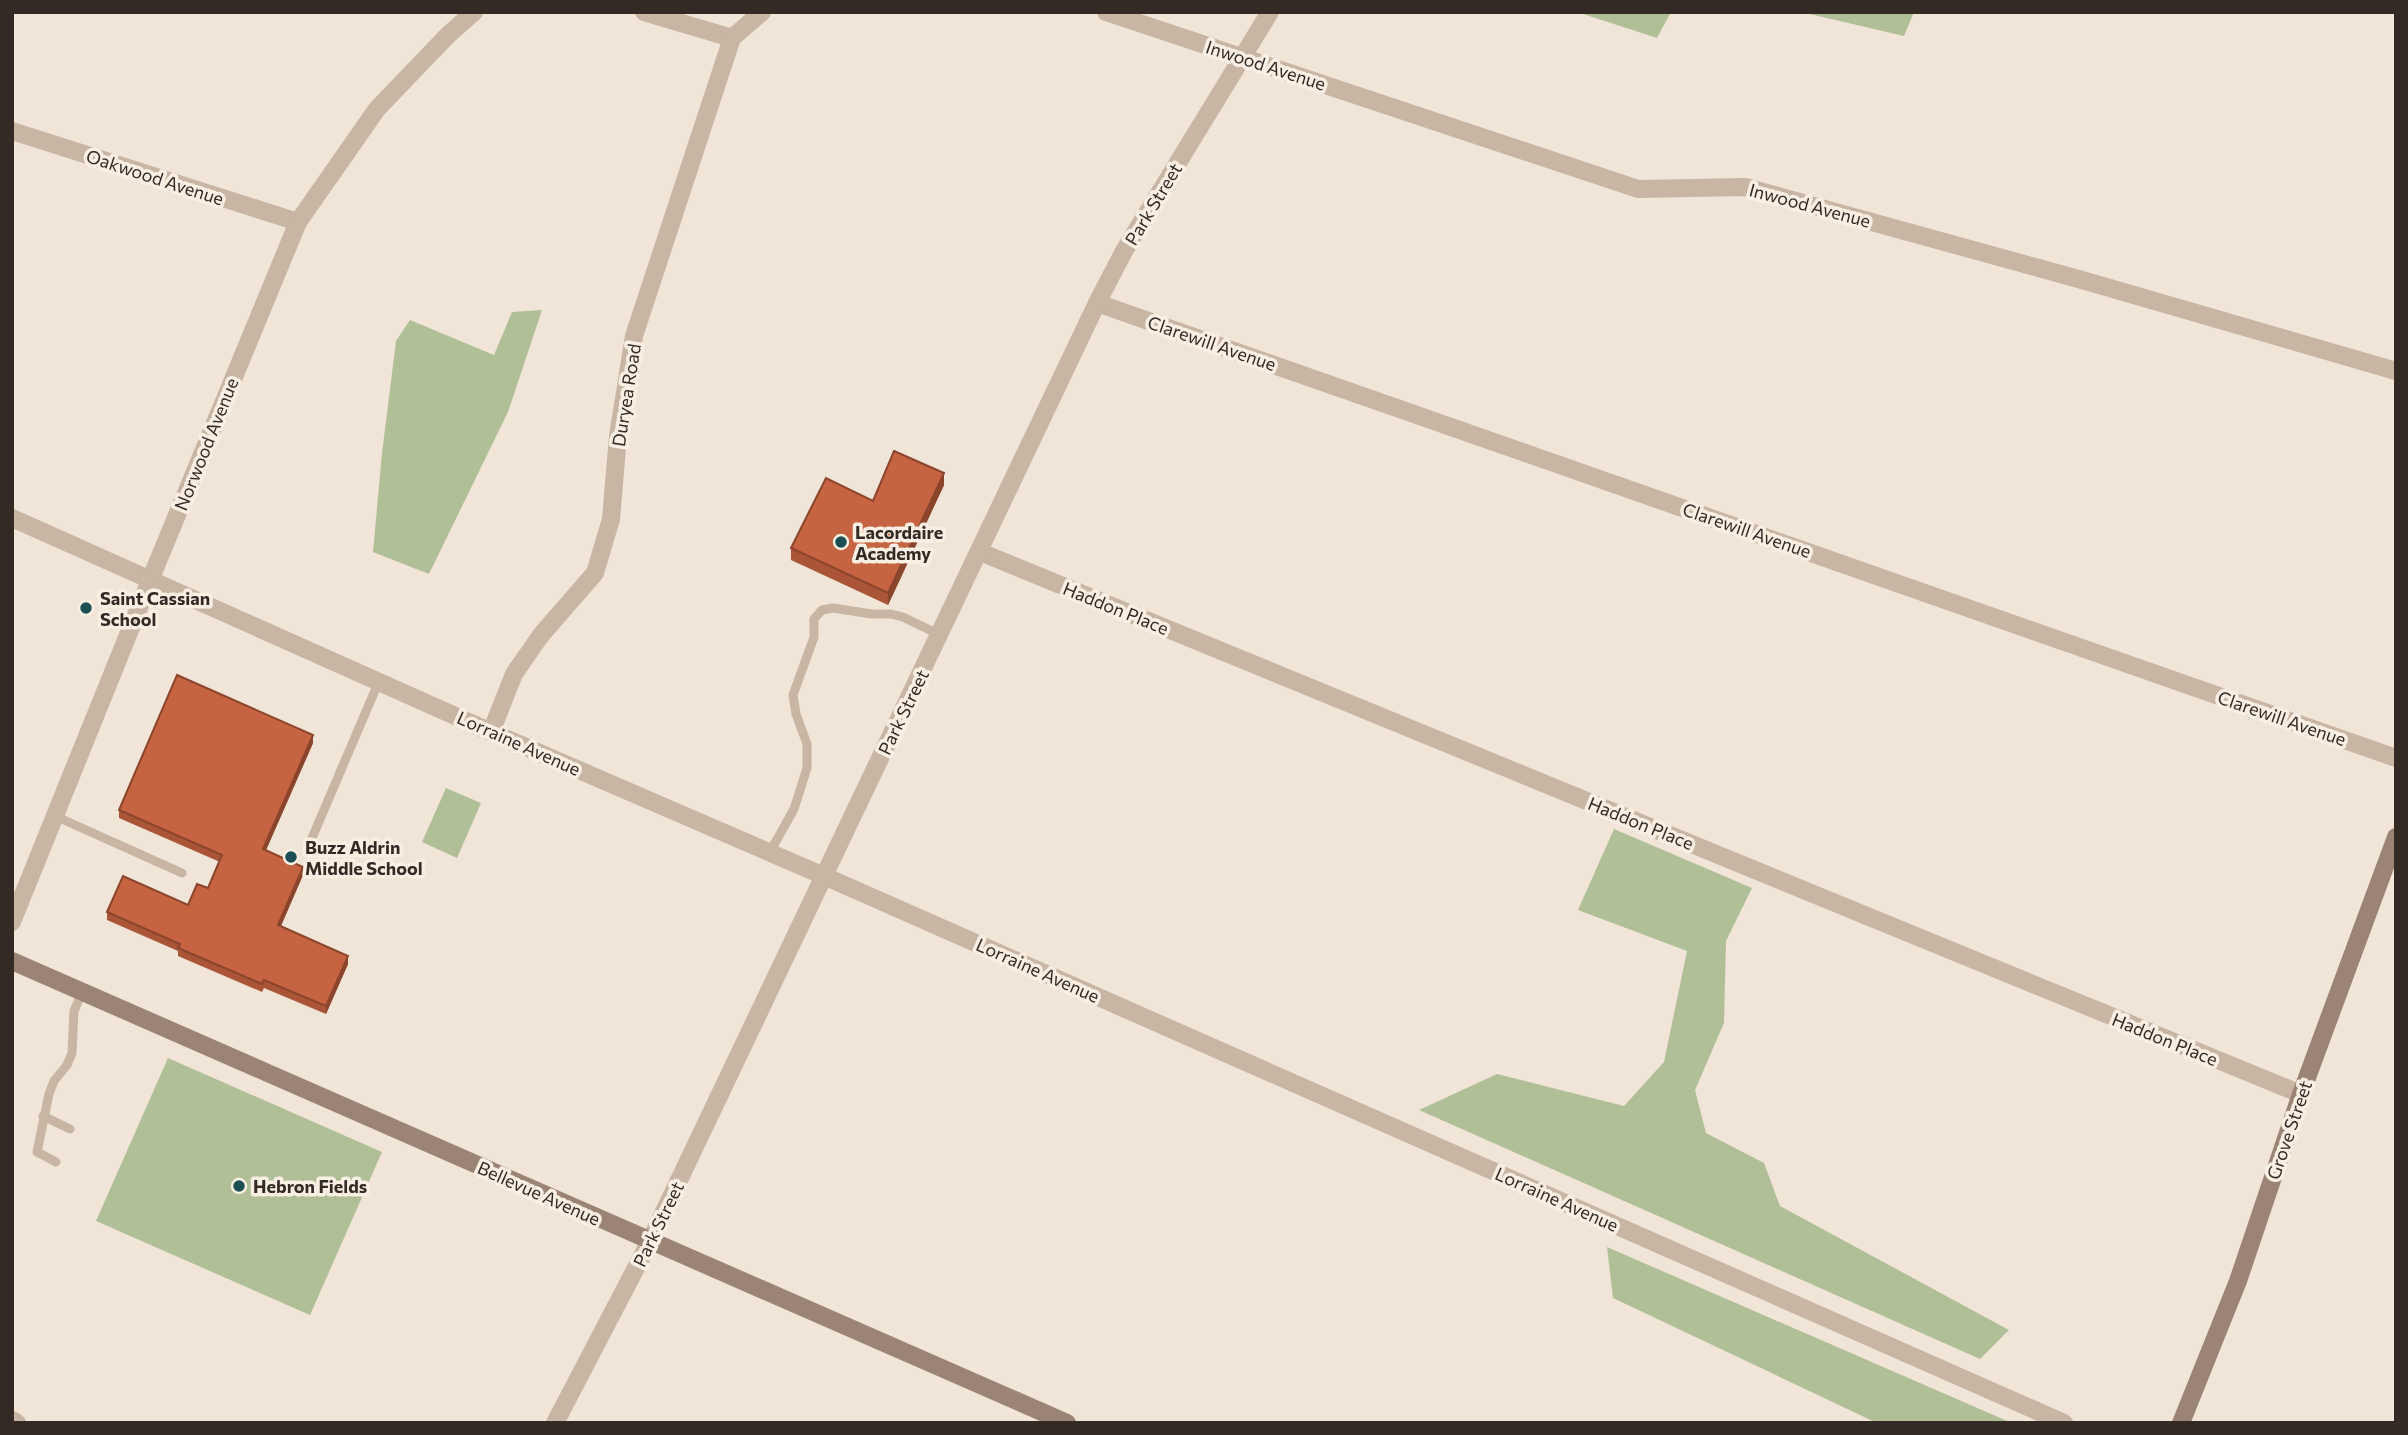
<svg xmlns="http://www.w3.org/2000/svg" width="2408" height="1435" viewBox="0 0 2408 1435" font-family="Commissioner,sans-serif">
  <style>
    .green { fill: #b1bf97 }
    .lines { fill: none; stroke-linecap: round; stroke-linejoin: round }
    .lane { stroke: #c8b5a3; stroke-width: 9 }
    .street { stroke: #c8b5a3; stroke-width: 18 }
    .secondary { stroke: #9b8475; stroke-width: 18 }
    .wall { fill: #aa5537 }
    .shaded-wall { fill: #8b452d }
    .building { fill: #c66340; stroke: #8b452d; stroke-width: 2 }
    .poi-dot { fill: #1b4f54; stroke: #f9efe3; stroke-width: 2.5 }
    .labels { text-anchor: middle; dominant-baseline: central; stroke-width: 7; stroke-linejoin: round; paint-order: stroke }
    .street-label { font-size: 18px; fill: #332a25; stroke: #f9efe3 }
    .poi-label { font-size: 18px; font-weight: bold; fill: #332a25; stroke: #f9efe3; text-anchor: start }
  </style>
  <rect width="100%" height="100%" fill="#f0e5d7"/>
  <g class="green">
    <polygon points="1577,12 1671,12 1657,38"/>
    <polygon points="1801,12 1914,12 1904,36"/>
    <polygon points="542,310 508,412 429,574 373,552 382,453 396,341 410,320 494,355 512,312"/>
    <polygon points="446,788 481,803 457,858 422,842"/>
    <polygon points="1614,829 1752,888 1726,941 1724,1023 1695,1090 1706,1133 1764,1163 1780,1206 2009,1330 1980,1359 1419,1110 1497,1074 1624,1106 1664,1062 1687,951 1578,910"/>
    <polygon points="168,1058 382,1152 310,1315 96,1221"/>
    <polygon points="1607,1247 2012,1423 1877,1423 1613,1298"/>
  </g>
  <g class="lines">
    <g class="lane">
      <polyline points="55,816 182,873"/>
      <polyline points="312,838 379,681"/>
      <polyline points="770,852 794,809 807,768 807,744 796,714 793,695 814,637 814,619 822,610 833,608 872,614 891,614 903,617 940,635"/>
      <polyline points="43,1116 70,1129"/>
      <polyline points="56,1162 37,1152 49,1094 54,1081 67,1065 72,1053 74,1011 82,992"/>
    </g>
    <g class="street">
      <polyline points="644,12 732,38 762,12"/>
      <polyline points="1106,12 1638,189 1745,187 2082,280 2396,371"/>
      <polyline points="12,131 298,222"/>
      <polyline points="1097,303 2396,758"/>
      <polyline points="12,518 491,732 824,876 2064,1423"/>
      <polyline points="980,552 2301,1094"/>
      <polyline points="491,732 514,674 541,635 595,573 611,519 618,436 634,336 732,38"/>
      <polyline points="12,922 151,578 298,222 377,109 448,35 474,12"/>
      <polyline points="12,1420 17,1423"/>
      <polyline points="555,1423 650,1241 1097,303 1124,251 1270,12"/>
    </g>
    <g class="secondary">
      <polyline points="12,961 1067,1423"/>
      <polyline points="2181,1423 2238,1281 2301,1094 2396,837"/>
    </g>
  </g>
  <g class="wall">
    <polygon points="944,485 888,605 791,560 791,548 873,501"/>
    <polygon points="313,743 266,850 303,875 280,927 348,964 326,1014 264,988 262,992 178,956 178,951 107,920 107,912 188,905 208,888 220,862 119,818 119,810"/>
  </g>
  <g class="shaded-wall">
    <polygon points="944,473 944,485 888,605 888,593"/>
    <polygon points="313,735 313,743 263,857 263,849"/>
    <polygon points="303,867 303,875 278,933 278,925"/>
    <polygon points="348,956 348,964 326,1014 326,1006"/>
  </g>
  <g class="building">
    <polygon points="894,451 944,473 888,593 791,548 826,478 873,501"/>
    <polygon points="177,675 313,735 263,849 303,867 278,925 348,956 326,1006 264,980 262,984 178,948 180,944 107,912 123,876 188,905 197,884 208,888 222,855 119,810"/>
  </g>
  <g class="poi-dot">
    <circle cx="841" cy="542" r="7"/>
    <circle cx="86" cy="608" r="7"/>
    <circle cx="291" cy="857" r="7"/>
    <circle cx="239" cy="1186" r="7"/>
  </g>
  <g class="labels">
    <g class="street-label">
      <text transform="translate(1266 65) rotate(18)">Inwood Avenue</text>
      <text transform="translate(155 177) rotate(18)">Oakwood Avenue</text>
      <text transform="translate(1153 204) rotate(-59)">Park Street</text>
      <text transform="translate(1810 205) rotate(15)">Inwood Avenue</text>
      <text transform="translate(1212 343) rotate(19)">Clarewill Avenue</text>
      <text transform="translate(626 395) rotate(-81)">Duryea Road</text>
      <text transform="translate(206 444) rotate(-68)">Norwood Avenue</text>
      <text transform="translate(1747 530) rotate(19)">Clarewill Avenue</text>
      <text transform="translate(1116 608) rotate(22)">Haddon Place</text>
      <text transform="translate(903 712) rotate(-64)">Park Street</text>
      <text transform="translate(2282 718) rotate(19)">Clarewill Avenue</text>
      <text transform="translate(519 743) rotate(24)">Lorraine Avenue</text>
      <text transform="translate(1641 823) rotate(22)">Haddon Place</text>
      <text transform="translate(1038 970) rotate(24)">Lorraine Avenue</text>
      <text transform="translate(2165 1039) rotate(22)">Haddon Place</text>
      <text transform="translate(2289 1130) rotate(-71)">Grove Street</text>
      <text transform="translate(539 1193) rotate(24)">Bellevue Avenue</text>
      <text transform="translate(1557 1199) rotate(24)">Lorraine Avenue</text>
      <text transform="translate(658 1224) rotate(-64)">Park Street</text>
    </g>
    <g class="poi-label">
      <text x="855" y="532">Lacordaire<tspan x="855" dy="21">Academy</tspan></text>
      <text x="100" y="598">Saint Cassian<tspan x="100" dy="21">School</tspan></text>
      <text x="305" y="847">Buzz Aldrin<tspan x="305" dy="21">Middle School</tspan></text>
      <text x="253" y="1186">Hebron Fields</text>
    </g>
  </g>
  <rect width="2408" height="1435" fill="none" stroke="#332a25" stroke-width="28"/>
</svg>
